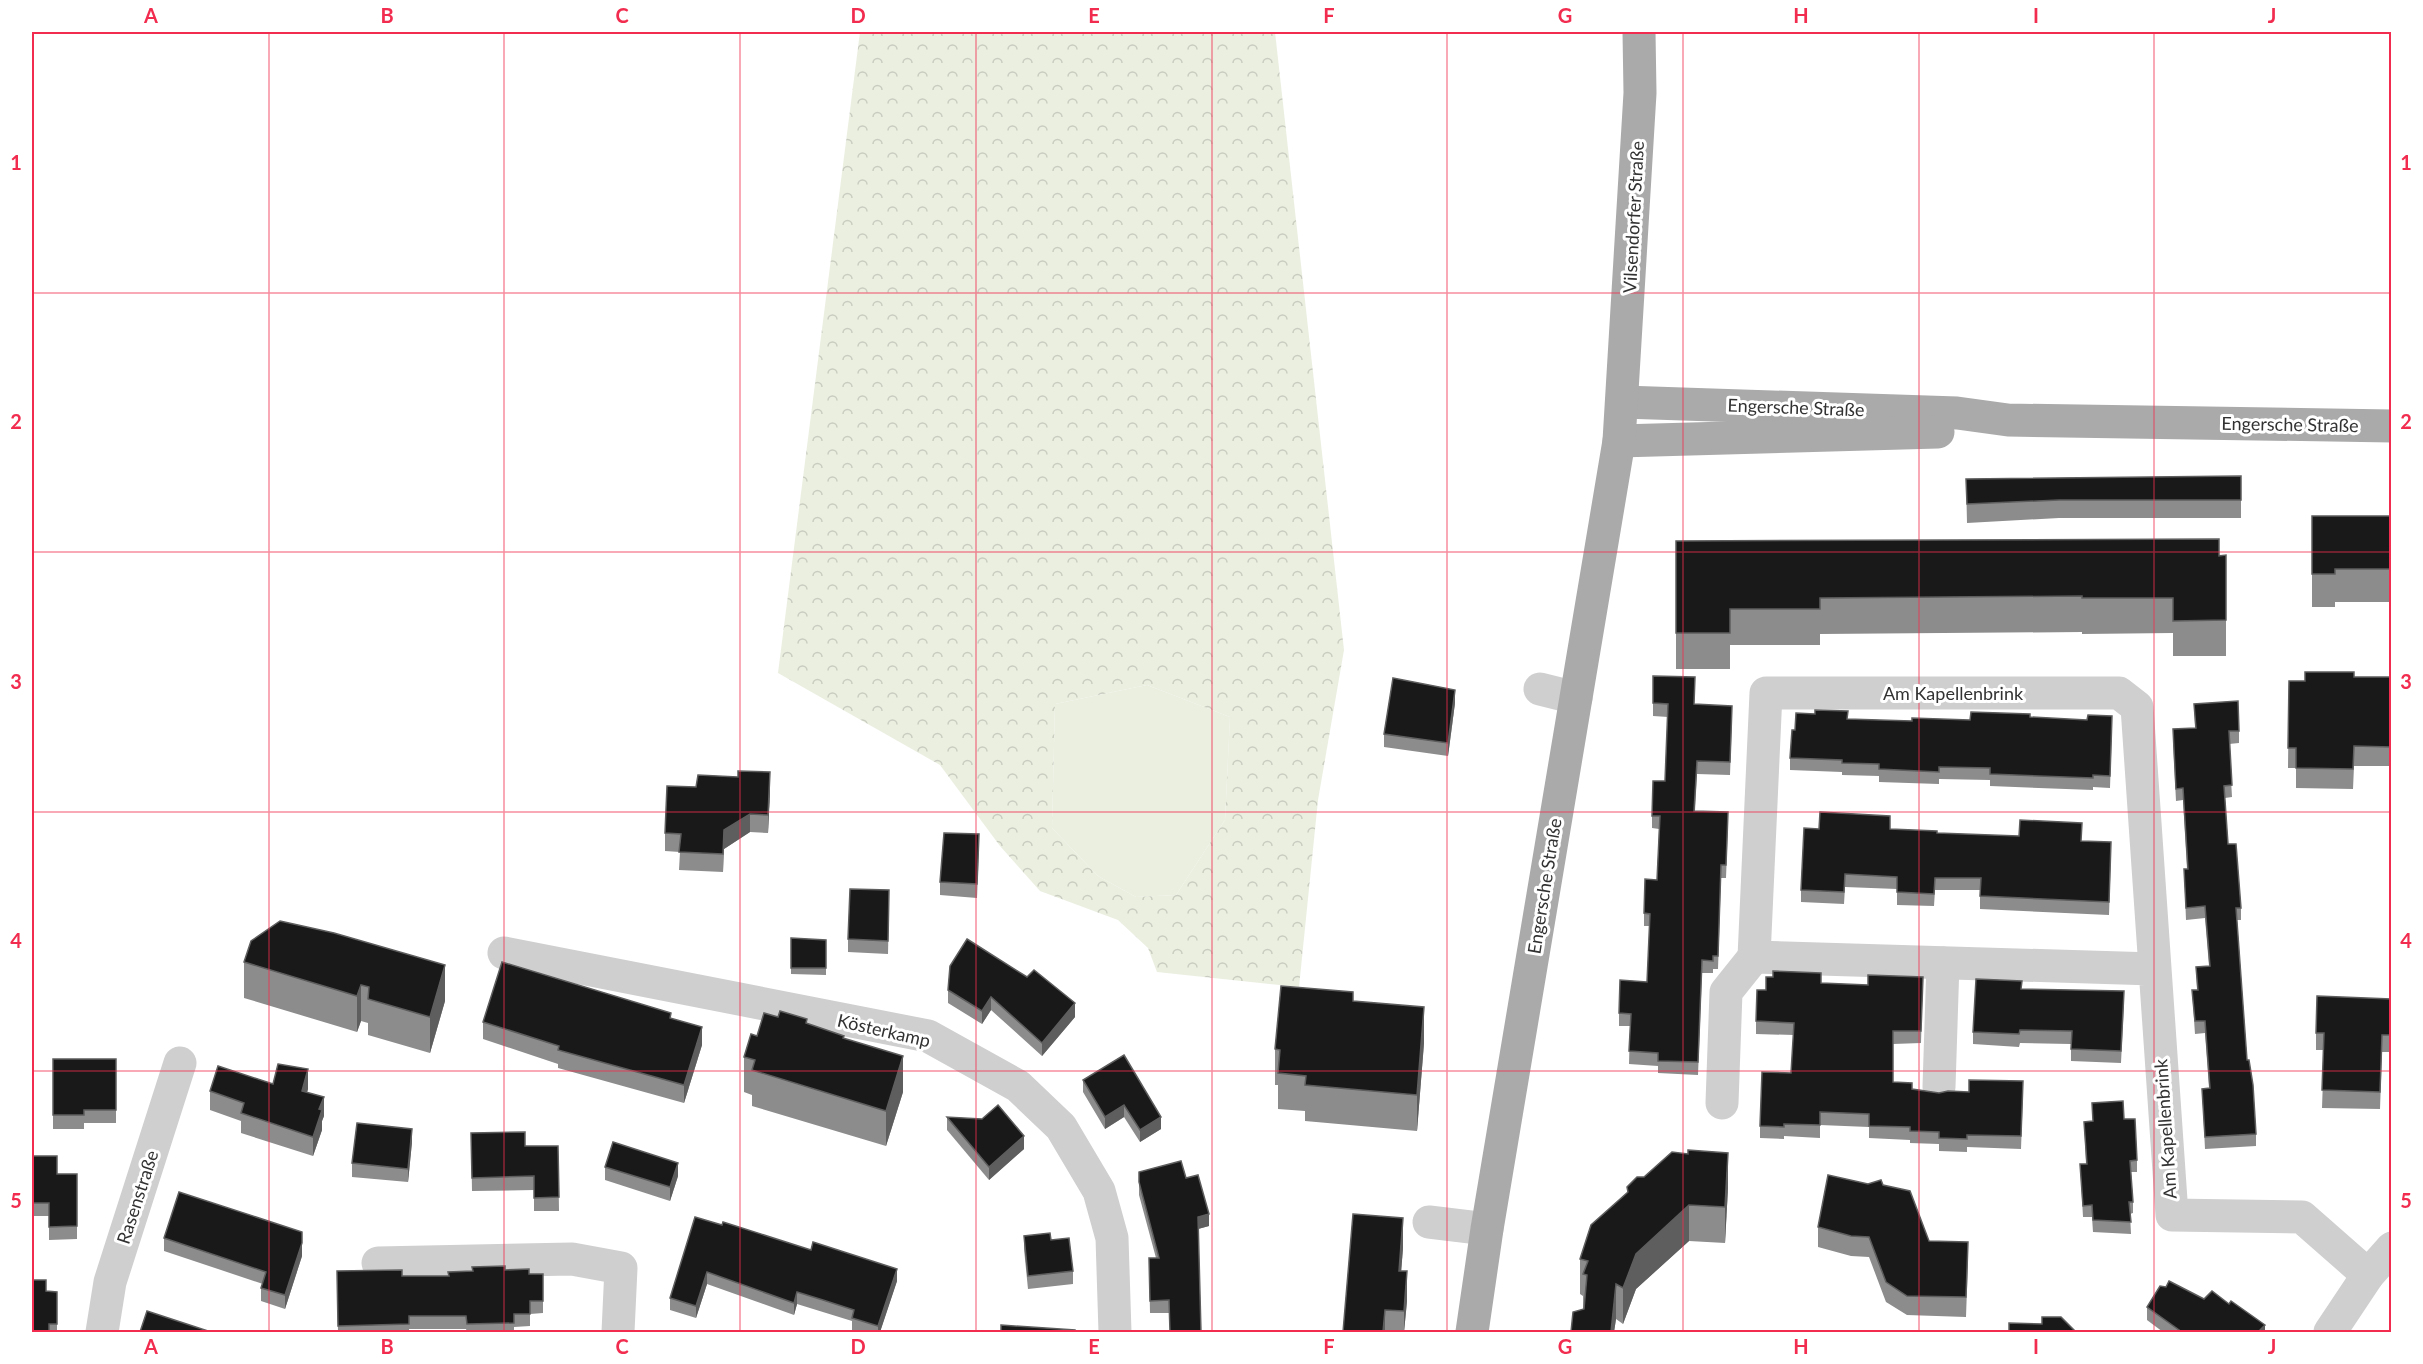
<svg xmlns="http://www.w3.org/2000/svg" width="2423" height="1364" viewBox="0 0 2423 1364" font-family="Lato,sans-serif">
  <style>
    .green { fill: #eaefe0 }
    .forest { fill: url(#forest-crowns); fill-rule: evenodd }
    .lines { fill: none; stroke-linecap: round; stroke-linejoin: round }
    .minor { stroke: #cfcfcf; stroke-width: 33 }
    .major { stroke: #aaa; stroke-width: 33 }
    .wall { fill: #8c8c8c }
    .shaded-wall { fill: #5e5e5e }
    .building { fill: #191919; stroke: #5e5e5e; stroke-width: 1.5 }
    .grid { fill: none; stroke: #f12c4f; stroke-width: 1.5; stroke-opacity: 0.55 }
    .labels { text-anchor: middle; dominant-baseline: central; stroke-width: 6; stroke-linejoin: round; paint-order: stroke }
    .street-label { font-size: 18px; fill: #323232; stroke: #fff }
    .neatline { fill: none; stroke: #f12c4f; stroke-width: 2 }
    .grid-label { font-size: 20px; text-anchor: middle; font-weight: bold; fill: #f12c4f }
  </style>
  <defs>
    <pattern id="forest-crowns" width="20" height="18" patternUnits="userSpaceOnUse" patternTransform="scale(1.5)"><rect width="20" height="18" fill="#eaefe0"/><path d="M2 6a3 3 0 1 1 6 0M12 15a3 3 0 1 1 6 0" fill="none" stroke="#c9cdc1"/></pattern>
  </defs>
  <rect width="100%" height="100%" fill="#fff"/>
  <polygon class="green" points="1147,685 1230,717 1225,820 1176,895 1136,897 1098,876 1052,828 1055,704"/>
  <path class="forest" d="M860,32H1275L1344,650L1318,800L1299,987L1157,972L1148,948L1118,920L1040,891L1000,846L940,765L778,673ZM1147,685L1230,717L1225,820L1176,895L1136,897L1098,876L1052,828L1055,704Z"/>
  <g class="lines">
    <g class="minor">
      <polyline points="1540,689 1576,698"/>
      <polyline points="504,953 928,1036 1018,1086 1061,1127 1099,1191 1112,1238 1115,1332"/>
      <polyline points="2154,969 1754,957 1766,693 2119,693 2137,707 2172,1215 2302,1217 2368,1275"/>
      <polyline points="1939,1087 1943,963"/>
      <polyline points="1722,1103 1726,992 1754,957"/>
      <polyline points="1429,1222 1487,1229"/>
      <polyline points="378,1263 572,1259 621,1268 618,1332"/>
      <polyline points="102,1332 110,1282 180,1063"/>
      <polyline points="2330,1332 2368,1275 2392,1248"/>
    </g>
    <g class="major">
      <polyline points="1623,402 1957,413 2008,420 2392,426"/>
      <polyline points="1619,441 1938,432"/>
      <polyline points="1472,1332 1487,1229 1619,441 1640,93 1639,32"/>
    </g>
  </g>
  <g class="wall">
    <polygon points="2241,476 2241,518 2059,518 1967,523 1966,479"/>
    <polygon points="2391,514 2391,606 2391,602 2335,602 2335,607 2312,607 2312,516 2391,516"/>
    <polygon points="1676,541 2226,555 2226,656 2173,656 2173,633 2082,634 2082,632 1820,634 1820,645 1730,645 1730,669 1676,669"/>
    <polygon points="2354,677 2391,677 2391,766 2354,766 2353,789 2296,788 2296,768 2288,768 2289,681 2305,681"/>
    <polygon points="1695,690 1694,704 1732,719 1730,775 1697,774 1695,811 1728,825 1726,878 1721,878 1718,969 1713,969 1713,973 1702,973 1698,1075 1658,1073 1658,1066 1629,1064 1630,1026 1619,1026 1619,1013 1647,982 1650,926 1644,926 1644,913 1657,880 1659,829 1652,828 1652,816 1665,781 1668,717 1653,716 1653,703"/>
    <polygon points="1455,703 1448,756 1384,747 1384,734"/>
    <polygon points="2194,704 2239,731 2239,743 2229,744 2232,797 2225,798 2228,844 2241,908 2241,920 2237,920 2247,1060 2256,1134 2256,1146 2205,1149 2202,1089 2209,1088 2205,1033 2195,1034 2192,990 2197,990 2196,967 2209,966 2205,918 2186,920 2184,869 2187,869 2183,800 2176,801 2173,741 2173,729 2195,728"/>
    <polygon points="2030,717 2112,728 2110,788 2093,787 2093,790 1990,786 1990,780 1939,779 1939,784 1879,782 1879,776 1842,775 1842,772 1790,770 1790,758 1795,730 1848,719 1912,721 1970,720"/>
    <polygon points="770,791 768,833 750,832 724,849 723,872 679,870 680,852 665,851 665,833"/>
    <polygon points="1890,829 1937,833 2082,841 2111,854 2109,915 1980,909 1980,890 1935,890 1934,906 1897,905 1897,889 1845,887 1844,904 1801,902 1801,890"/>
    <polygon points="979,847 977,898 940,895 940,882"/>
    <polygon points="889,903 888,954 848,952 848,939"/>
    <polygon points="791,938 826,940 826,975 791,974"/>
    <polygon points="244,962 445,1001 430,1053 368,1035 368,1023 361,1021 357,1032 244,998"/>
    <polygon points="950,966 1075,1017 1042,1056 991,1010 982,1024 948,1003 948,990"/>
    <polygon points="1923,977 1921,1043 1893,1044 1893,1082 1912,1090 1939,1093 2023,1094 2021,1149 1967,1147 1967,1152 1939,1151 1939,1144 1910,1143 1910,1140 1869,1138 1869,1127 1820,1125 1820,1138 1784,1136 1784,1139 1760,1138 1760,1126 1791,1073 1794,1035 1756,1034 1756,1021 1766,990 1821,983 1868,985"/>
    <polygon points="2022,989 2124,1003 2121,1063 2071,1061 2071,1044 2020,1043 2019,1047 1973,1044 1973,1032"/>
    <polygon points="2391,999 2391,1052 2382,1052 2380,1109 2322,1108 2324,1050 2316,1050 2316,1033"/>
    <polygon points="1353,1001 1424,1043 1417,1131 1305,1121 1305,1111 1278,1109 1278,1085 1275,1085 1275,1049"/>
    <polygon points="778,1017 807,1024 844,1039 903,1092 886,1146 752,1106 752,1095 744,1092 744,1057 757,1036"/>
    <polygon points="483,1022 702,1045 684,1103 558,1068 558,1064 483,1039"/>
    <polygon points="1124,1055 1161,1129 1140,1142 1124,1117 1105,1129 1083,1092 1083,1080"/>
    <polygon points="53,1059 116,1059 116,1123 84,1123 84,1129 53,1129"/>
    <polygon points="273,1084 308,1089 307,1092 324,1116 322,1121 322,1130 313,1156 241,1133 241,1121 210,1110 210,1091"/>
    <polygon points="2092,1103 2124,1119 2137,1160 2137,1172 2131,1172 2133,1202 2133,1213 2130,1214 2131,1234 2093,1232 2092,1217 2083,1217 2080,1164 2086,1164 2084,1122 2093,1121"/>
    <polygon points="947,1117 1024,1149 989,1180 947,1130"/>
    <polygon points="471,1133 525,1146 558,1146 559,1211 534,1211 534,1190 472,1191"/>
    <polygon points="412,1142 408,1182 352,1177 352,1163"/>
    <polygon points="32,1156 57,1174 77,1174 77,1239 49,1240 49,1216 32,1216"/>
    <polygon points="605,1167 678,1176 670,1201 605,1180"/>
    <polygon points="1139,1172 1186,1178 1209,1226 1198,1229 1169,1313 1150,1313 1149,1258 1156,1258 1139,1195"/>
    <polygon points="1644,1177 1728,1188 1725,1243 1689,1241 1636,1289 1623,1324 1616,1319 1614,1332 1571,1332 1583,1309 1583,1296 1580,1294 1580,1259 1627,1193 1627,1187"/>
    <polygon points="1868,1184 1883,1185 1929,1241 1968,1261 1966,1317 1907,1315 1886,1302 1869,1257 1851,1256 1818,1247 1818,1227"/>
    <polygon points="695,1217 897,1281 880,1332 859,1332 852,1330 852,1321 797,1304 794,1315 707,1284 696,1318 670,1310 670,1298"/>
    <polygon points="1024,1236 1051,1240 1073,1271 1073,1284 1028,1289 1024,1249"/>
    <polygon points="164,1238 302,1256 285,1309 261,1301 261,1288 263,1284 164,1251"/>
    <polygon points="1403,1248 1401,1271 1407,1301 1404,1332 1343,1332"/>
    <polygon points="505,1270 529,1274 543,1274 543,1313 530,1314 530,1326 514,1327 514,1332 467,1332 466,1329 409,1329 409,1332 338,1332 337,1271 402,1276 448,1276"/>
    <polygon points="46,1291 57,1292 57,1332 32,1332"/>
    <polygon points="2204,1299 2265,1332 2163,1332 2147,1320 2147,1307"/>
  </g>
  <g class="shaded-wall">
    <polygon points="1455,690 1455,703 1448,756 1448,743"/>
    <polygon points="770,772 770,791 768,833 768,815"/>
    <polygon points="750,814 750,832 724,849 723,872 724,830"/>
    <polygon points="445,965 445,1001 430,1053 430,1017"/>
    <polygon points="361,985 361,1021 357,1032 357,996"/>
    <polygon points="991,997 991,1010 982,1024 982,1011"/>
    <polygon points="1075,1003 1075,1017 1042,1056 1042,1043"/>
    <polygon points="1424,1007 1424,1043 1417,1131 1417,1095"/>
    <polygon points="702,1027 702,1045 684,1103 684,1085"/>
    <polygon points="903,1056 903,1092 886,1146 886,1111"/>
    <polygon points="308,1069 308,1089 302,1110 302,1091"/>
    <polygon points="324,1097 324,1116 322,1121 322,1130 313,1156 313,1137 319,1109"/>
    <polygon points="1124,1105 1124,1117 1105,1129 1105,1117"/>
    <polygon points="1161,1117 1161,1129 1140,1142 1140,1130"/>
    <polygon points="412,1129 412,1142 408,1182 408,1169"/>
    <polygon points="1024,1136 1024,1149 989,1180 989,1167"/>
    <polygon points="1728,1153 1728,1188 1725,1243 1725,1207"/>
    <polygon points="678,1163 678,1176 670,1201 670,1187"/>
    <polygon points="1689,1205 1689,1241 1636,1289 1623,1324 1623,1288 1636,1254"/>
    <polygon points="1209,1214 1209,1226 1198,1229 1198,1217"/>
    <polygon points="1403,1218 1403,1248 1399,1300 1399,1271"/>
    <polygon points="302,1243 302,1256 285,1309 285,1295"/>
    <polygon points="897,1269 897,1281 880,1332 878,1332 878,1326"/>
    <polygon points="1407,1271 1407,1301 1404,1332 1404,1311"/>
    <polygon points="707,1272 707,1284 696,1318 696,1306"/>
    <polygon points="1616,1284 1616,1319 1614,1332 1611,1332"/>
    <polygon points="797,1292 797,1304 794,1315 794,1303"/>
    <polygon points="1385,1310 1385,1332 1383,1332"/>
    <polygon points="2265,1325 2265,1332 2258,1332"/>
  </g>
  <g class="building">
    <polygon points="2241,476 2241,500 2059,500 1967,504 1966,479"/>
    <polygon points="2391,514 2391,573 2391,569 2335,569 2335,574 2312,574 2312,516 2391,516"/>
    <polygon points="2219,539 2219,556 2226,555 2226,620 2173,621 2173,598 2082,598 2082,596 1820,598 1820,609 1730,609 1730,633 1676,633 1676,541"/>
    <polygon points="2305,672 2354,672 2354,677 2391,677 2391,747 2354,746 2353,769 2296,768 2296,748 2288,748 2289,681 2305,681"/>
    <polygon points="1653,676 1695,677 1694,704 1732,706 1730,762 1697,761 1694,811 1728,812 1726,865 1721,865 1718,956 1713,956 1713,961 1702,960 1698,1062 1658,1061 1658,1053 1629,1051 1631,1014 1619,1013 1620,980 1647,982 1650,914 1644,913 1645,879 1657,880 1660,816 1652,816 1653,781 1665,781 1668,704 1653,703"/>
    <polygon points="1393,678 1455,690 1448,743 1384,734"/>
    <polygon points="2238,701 2239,731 2229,731 2232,785 2224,786 2228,844 2236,844 2241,908 2236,908 2247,1060 2249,1060 2253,1085 2256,1134 2205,1137 2202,1089 2210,1088 2205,1021 2195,1021 2192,990 2198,990 2196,967 2210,966 2205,906 2186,908 2184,869 2188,869 2183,788 2176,789 2173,729 2196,728 2194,704"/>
    <polygon points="1815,710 1848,711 1847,719 1912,721 1912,718 1970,720 1971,712 2030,714 2030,717 2087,720 2088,715 2112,716 2110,776 2093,775 2093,778 1990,774 1990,768 1939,767 1939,772 1879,769 1879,764 1842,763 1842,760 1790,758 1792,730 1795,730 1796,713 1815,714"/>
    <polygon points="738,771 770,772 768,815 750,814 724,830 723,854 679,852 681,834 665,833 667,786 696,787 698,775 738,777"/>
    <polygon points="1820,812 1890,816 1890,829 1937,831 1937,833 2019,836 2020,820 2082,823 2081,841 2111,842 2109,902 1980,896 1981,878 1935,878 1934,894 1897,892 1897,877 1845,874 1844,892 1801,890 1804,828 1819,829"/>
    <polygon points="944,833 979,834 977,884 940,882"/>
    <polygon points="850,889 889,890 888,941 848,939"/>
    <polygon points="280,921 334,933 445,965 430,1017 368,999 369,987 361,985 357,996 244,962 251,941"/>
    <polygon points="791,938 826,940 826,968 791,968"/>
    <polygon points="967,939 1027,977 1034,970 1075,1003 1042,1043 991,997 982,1011 948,990 950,966"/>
    <polygon points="502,962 671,1013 670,1018 702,1027 684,1085 558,1050 559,1046 483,1022"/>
    <polygon points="1773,971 1821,973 1821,983 1868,985 1868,975 1923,977 1921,1031 1893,1031 1893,1082 1912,1083 1912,1089 1939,1093 1948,1091 1969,1092 1969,1080 2023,1081 2021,1136 1967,1135 1967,1139 1939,1138 1939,1132 1910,1131 1910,1127 1869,1126 1869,1114 1820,1112 1820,1125 1784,1124 1784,1127 1760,1126 1762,1072 1791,1073 1794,1023 1756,1021 1757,990 1766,990 1766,977 1773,977"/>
    <polygon points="1976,979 2022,981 2021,989 2124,991 2121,1051 2071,1049 2072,1031 2020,1030 2019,1034 1973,1032"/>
    <polygon points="1281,986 1353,992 1353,1001 1424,1007 1417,1095 1305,1085 1306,1076 1278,1073 1280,1050 1275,1049"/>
    <polygon points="2317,996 2391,999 2391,1035 2382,1035 2380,1092 2322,1090 2324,1033 2316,1033"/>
    <polygon points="780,1011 807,1019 806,1023 844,1036 843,1038 903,1056 886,1111 752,1070 755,1060 744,1057 751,1034 757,1036 764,1013 778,1017"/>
    <polygon points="1124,1055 1161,1117 1140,1130 1124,1105 1105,1117 1083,1080"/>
    <polygon points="53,1059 116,1059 116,1110 84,1110 84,1115 53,1115"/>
    <polygon points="278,1064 308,1069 302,1091 324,1097 319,1109 322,1110 313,1137 241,1113 244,1103 210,1091 218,1066 273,1084"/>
    <polygon points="2123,1101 2124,1119 2135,1119 2137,1160 2130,1161 2133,1202 2129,1202 2131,1222 2093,1220 2092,1205 2083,1206 2080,1164 2087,1164 2084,1122 2093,1121 2092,1103"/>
    <polygon points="998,1105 1024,1136 989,1167 947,1117 982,1119"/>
    <polygon points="357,1123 412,1129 408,1169 352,1163"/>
    <polygon points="525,1132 525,1146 558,1146 559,1197 534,1198 534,1176 472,1178 471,1133"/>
    <polygon points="613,1142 678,1163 670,1187 605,1167"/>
    <polygon points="1688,1150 1728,1153 1725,1207 1689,1205 1636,1254 1623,1288 1616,1284 1611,1332 1571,1332 1573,1312 1584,1309 1587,1275 1583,1274 1588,1261 1580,1259 1591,1225 1628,1192 1627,1187 1637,1177 1644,1177 1672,1152 1688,1154"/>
    <polygon points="32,1156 57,1156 57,1174 77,1174 77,1226 49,1227 49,1203 32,1203"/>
    <polygon points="1181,1161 1186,1178 1198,1175 1209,1214 1198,1217 1201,1332 1170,1332 1169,1300 1150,1301 1149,1258 1159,1258 1139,1182 1139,1172"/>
    <polygon points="1828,1175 1868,1184 1881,1180 1883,1185 1910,1191 1929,1241 1968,1242 1966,1297 1907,1296 1886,1282 1869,1237 1851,1236 1818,1227"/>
    <polygon points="179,1192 302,1232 302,1243 285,1295 261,1288 266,1272 164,1238"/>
    <polygon points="1353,1214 1403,1218 1399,1271 1407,1271 1404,1311 1385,1310 1383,1332 1343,1332"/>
    <polygon points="695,1217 722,1225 723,1222 811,1250 813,1242 897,1269 878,1326 852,1318 854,1310 823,1300 797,1292 794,1303 707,1272 696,1306 670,1298"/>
    <polygon points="1050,1233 1051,1240 1069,1238 1073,1271 1028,1276 1024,1236"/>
    <polygon points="505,1266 505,1270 529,1269 529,1274 543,1274 543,1301 530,1301 530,1314 514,1314 514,1323 467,1324 466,1316 409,1316 409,1324 338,1326 337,1271 402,1270 402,1276 449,1276 448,1272 473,1271 472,1267"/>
    <polygon points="32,1280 46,1280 46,1291 57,1292 57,1324 49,1324 49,1332 32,1332"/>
    <polygon points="2169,1281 2204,1299 2212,1291 2229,1304 2231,1301 2265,1325 2258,1332 2182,1332 2147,1307 2160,1286 2166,1287"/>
    <polygon points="147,1311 211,1332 140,1332"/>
    <polygon points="2042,1317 2061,1317 2076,1332 2009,1332 2009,1323 2042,1324"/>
    <polygon points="1001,1325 1075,1330 1075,1332 1001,1332"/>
  </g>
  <path class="grid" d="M269,32V1332M504,32V1332M740,32V1332M976,32V1332M1212,32V1332M1447,32V1332M1683,32V1332M1919,32V1332M2154,32V1332M32,293H2392M32,552H2392M32,812H2392M32,1071H2392"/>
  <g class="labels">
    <g class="street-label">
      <text transform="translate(1633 217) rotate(-87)">Vilsendorfer Straße</text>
      <text transform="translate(1796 407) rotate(2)">Engersche Straße</text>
      <text transform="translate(2290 424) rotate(1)">Engersche Straße</text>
      <text x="1953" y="693">Am Kapellenbrink</text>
      <text transform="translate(1544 886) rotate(-81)">Engersche Straße</text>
      <text transform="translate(884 1030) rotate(13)">Kösterkamp</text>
      <text transform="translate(2165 1129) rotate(-94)">Am Kapellenbrink</text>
      <text transform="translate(137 1197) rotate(-72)">Rasenstraße</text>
    </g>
  </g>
  <rect width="2423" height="1364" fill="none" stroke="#ffffff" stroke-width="66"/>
  <rect x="33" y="33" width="2357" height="1298" class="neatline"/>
  <g class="grid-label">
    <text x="151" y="23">A</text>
    <text x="387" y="23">B</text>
    <text x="622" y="23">C</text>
    <text x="858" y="23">D</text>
    <text x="1094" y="23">E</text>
    <text x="1329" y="23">F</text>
    <text x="1565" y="23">G</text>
    <text x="1801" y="23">H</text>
    <text x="2036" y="23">I</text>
    <text x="2272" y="23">J</text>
    <text x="16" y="170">1</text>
    <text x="2406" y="170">1</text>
    <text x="16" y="429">2</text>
    <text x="2406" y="429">2</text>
    <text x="16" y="689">3</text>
    <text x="2406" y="689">3</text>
    <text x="16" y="948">4</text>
    <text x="2406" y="948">4</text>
    <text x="16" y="1208">5</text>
    <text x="2406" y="1208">5</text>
    <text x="151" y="1354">A</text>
    <text x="387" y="1354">B</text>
    <text x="622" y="1354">C</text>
    <text x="858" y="1354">D</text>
    <text x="1094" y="1354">E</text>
    <text x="1329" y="1354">F</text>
    <text x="1565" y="1354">G</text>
    <text x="1801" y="1354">H</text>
    <text x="2036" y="1354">I</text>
    <text x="2272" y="1354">J</text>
  </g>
</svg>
